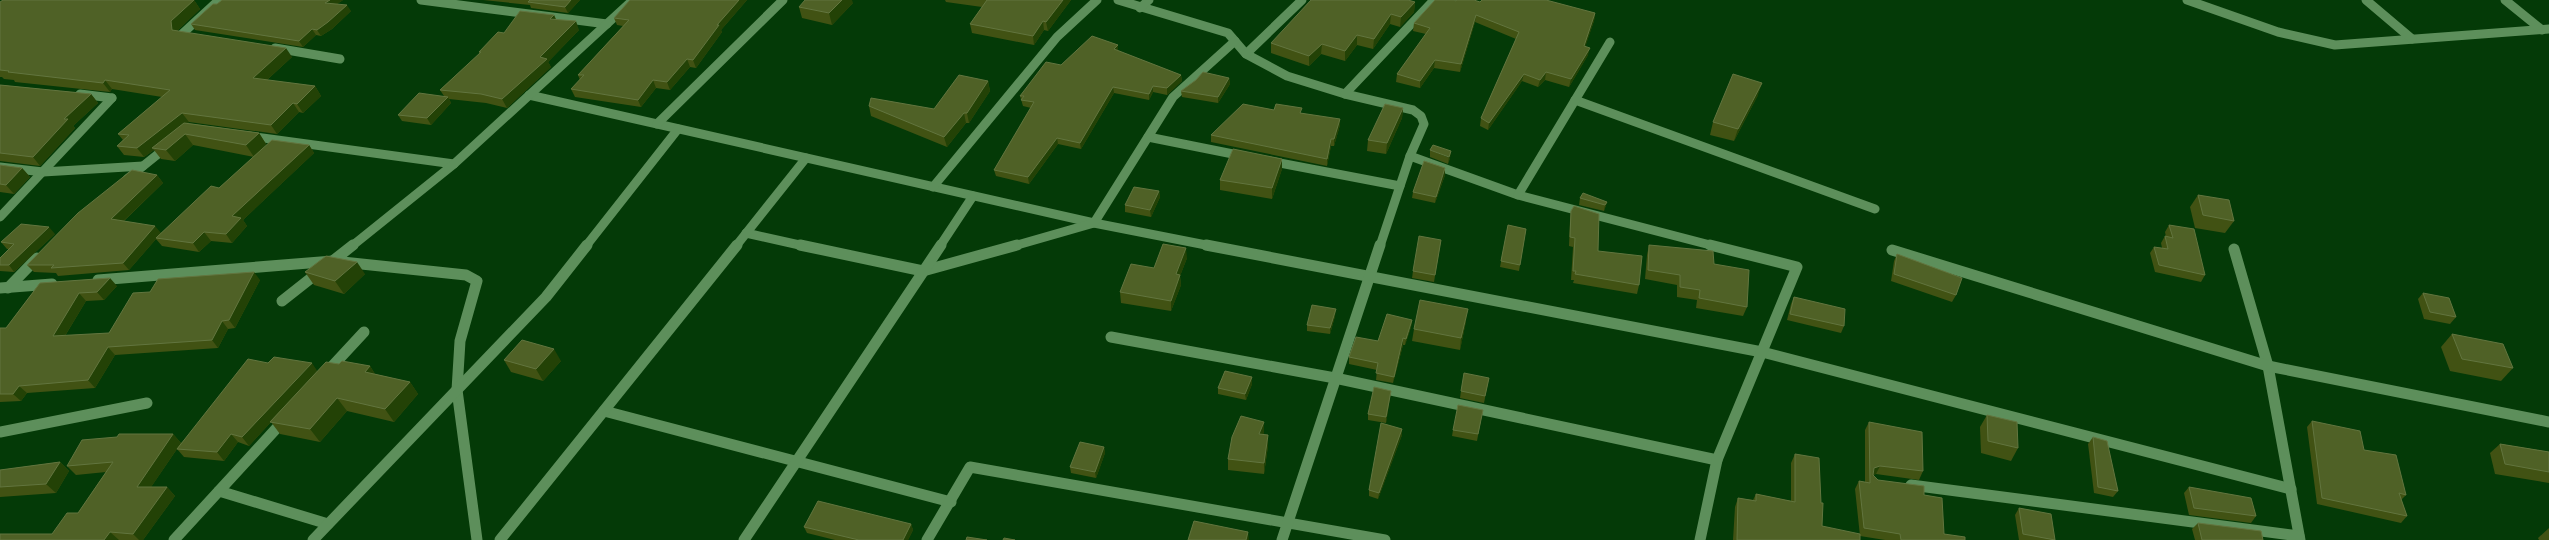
<svg xmlns="http://www.w3.org/2000/svg" width="2549" height="540" viewBox="0 0 2549 540" font-family="Karla,sans-serif">
  <style>
    .lines { fill: none; stroke-linecap: round; stroke-linejoin: round }
    .minor-far1 { stroke: #5d8f5b; stroke-width: 9 }
    .minor { stroke: #5d8f5b; stroke-width: 11 }
    .wall { fill: #415213 }
    .shaded-wall { fill: #234206 }
    .building { fill: #4f6126; stroke: #62753f }
  </style>
  <rect width="100%" height="100%" fill="#043a07"/>
  <g class="lines">
    <g class="minor-far1">
      <polyline points="421,0 607,24"/>
      <polyline points="1118,0 1228,33 1246,54 1287,76 1345,94 1413,110 1421,116 1424,124 1410,156 1380,246"/>
      <polyline points="2187,0 2278,32 2335,45 2549,29"/>
      <polyline points="2366,0 2412,39"/>
      <polyline points="2505,0 2542,30"/>
      <polyline points="1140,8 1149,0"/>
      <polyline points="182,34 219,0"/>
      <polyline points="275,48 340,59"/>
      <polyline points="1246,54 1302,0"/>
      <polyline points="80,94 112,98"/>
      <polyline points="1345,94 1434,0"/>
      <polyline points="529,95 1094,223 1211,246"/>
      <polyline points="1575,100 1875,209"/>
      <polyline points="657,124 783,0"/>
      <polyline points="249,136 454,164"/>
      <polyline points="1148,137 1243,156"/>
      <polyline points="1410,156 1518,195 1714,246"/>
      <polyline points="1269,161 1400,186"/>
      <polyline points="0,167 43,172 143,166"/>
      <polyline points="127,179 168,146"/>
      <polyline points="933,187 1057,37 1097,0"/>
      <polyline points="1518,195 1610,42"/>
      <polyline points="0,217 112,98"/>
      <polyline points="746,233 804,246"/>
      <polyline points="352,246 454,164 633,0"/>
      <polyline points="586,246 678,129"/>
      <polyline points="736,246 806,158"/>
      <polyline points="940,246 973,196"/>
      <polyline points="1014,246 1094,223 1173,97 1235,41"/>
    </g>
    <g class="minor">
      <polyline points="800,245 923,271 1017,245"/>
      <polyline points="1206,245 1762,352 2291,489"/>
      <polyline points="2234,249 2268,366 2300,540"/>
      <polyline points="1892,250 2268,366 2549,422"/>
      <polyline points="98,280 333,261 466,275 477,281 460,341 457,390 477,540"/>
      <polyline points="0,288 52,284"/>
      <polyline points="8,288 37,258"/>
      <polyline points="282,301 353,245"/>
      <polyline points="1111,337 1335,378 1717,460"/>
      <polyline points="326,373 364,332"/>
      <polyline points="604,411 951,502"/>
      <polyline points="0,432 147,403"/>
      <polyline points="1911,485 2299,536"/>
      <polyline points="219,491 328,524"/>
      <polyline points="174,540 285,419"/>
      <polyline points="313,540 546,297 587,245"/>
      <polyline points="500,540 737,245"/>
      <polyline points="744,540 941,245"/>
      <polyline points="927,540 970,467 1385,540"/>
      <polyline points="1282,540 1380,245"/>
      <polyline points="1700,540 1717,460 1797,267 1710,245"/>
    </g>
  </g>
  <g class="wall">
    <polygon points="194,0 200,9 177,31 292,57 267,80 315,86 321,96 303,113 299,112 277,134 189,122 187,123 259,133 266,144 256,155 309,145 314,153 243,220 247,226 232,243 211,241 199,252 162,246 156,239 129,270 58,276 56,273 34,272 27,265 157,175 163,183 124,221 161,233 219,188 254,157 193,145 175,161 161,159 154,150 144,157 124,155 117,146 123,140 118,134 162,97 112,89 110,92 15,82 14,80 4,79 2,77 0,77 0,2"/>
    <polygon points="343,0 337,4 351,11 332,29 321,36 316,35 303,47 195,30 191,24 217,4"/>
    <polygon points="483,0 580,0 568,13 531,8 530,5"/>
    <polygon points="630,0 747,0 721,30 722,32 696,68 690,67 670,90 656,88 641,107 575,97 571,89 580,80 578,75 623,26 617,25 614,18"/>
    <polygon points="945,0 1071,0 1048,31 1044,30 1034,45 972,33 970,24 982,7 946,2"/>
    <polygon points="1456,1 1480,2 1595,13 1594,21 1585,46 1588,55 1569,87 1545,80 1538,87 1522,81 1488,130 1480,126 1481,118 1516,39 1475,22 1460,72 1434,68 1420,88 1396,82 1397,74 1426,34 1413,31 1414,23"/>
    <polygon points="1415,2 1414,12 1400,27 1390,24 1373,49 1357,45 1345,61 1321,54 1309,66 1271,53 1271,43"/>
    <polygon points="853,3 832,25 802,18 799,7"/>
    <polygon points="554,15 556,19 579,30 548,62 551,67 507,108 486,103 449,99 451,103 431,125 402,121 398,115 444,96 440,90 480,54 479,52 504,33"/>
    <polygon points="1118,45 1118,51 1181,75 1182,81 1167,95 1153,92 1149,100 1114,93 1081,149 1058,144 1029,184 996,176 994,170 1031,108 1023,106 1020,96 1061,65"/>
    <polygon points="1229,78 1230,84 1218,103 1182,97 1181,91"/>
    <polygon points="988,81 990,91 969,123 966,123 947,147 871,116 869,106 934,109"/>
    <polygon points="0,85 91,94 98,103 73,126 75,128 40,166 0,161"/>
    <polygon points="1758,95 1734,141 1710,135 1713,122"/>
    <polygon points="1403,108 1402,118 1386,154 1367,151 1368,140"/>
    <polygon points="1274,110 1302,113 1340,125 1334,146 1331,146 1327,166 1211,142 1211,135"/>
    <polygon points="1430,150 1450,158 1448,164 1430,157"/>
    <polygon points="0,165 22,168 30,177 14,194 0,192"/>
    <polygon points="1282,169 1272,199 1220,190 1220,180"/>
    <polygon points="1445,175 1435,203 1412,198 1413,192"/>
    <polygon points="1159,191 1160,197 1151,217 1125,212 1125,205"/>
    <polygon points="2198,195 2234,221 2225,233 2195,228 2190,207"/>
    <polygon points="1580,198 1607,202 1604,211 1579,205"/>
    <polygon points="1571,211 1598,251 1639,285 1637,294 1573,283 1574,280 1571,280 1573,247 1569,246 1570,220"/>
    <polygon points="1508,225 1526,229 1519,271 1500,267"/>
    <polygon points="2169,225 2205,275 2201,282 2155,272 2150,253 2154,247 2162,248 2161,243 2165,236 2166,237 2165,232"/>
    <polygon points="55,234 14,272 0,271 0,258 9,249 7,249 1,242"/>
    <polygon points="1441,240 1434,282 1412,278 1413,271"/>
    <polygon points="1649,245 1714,264 1747,307 1743,316 1696,308 1697,300 1677,297 1677,285 1645,279 1647,255"/>
    <polygon points="1897,254 1956,295 1952,302 1891,281 1894,261"/>
    <polygon points="1187,258 1180,276 1181,285 1171,311 1121,303 1120,292 1154,268"/>
    <polygon points="305,272 365,274 344,294 314,285"/>
    <polygon points="260,280 235,328 228,329 218,348 115,355 95,388 27,393 21,401 0,402 0,328 6,328 40,283 117,286 104,300 86,301 65,336 109,333 150,292"/>
    <polygon points="2423,293 2456,317 2450,324 2424,319 2418,299"/>
    <polygon points="1794,297 1844,326 1841,333 1787,320 1791,304"/>
    <polygon points="1335,316 1330,334 1307,331 1307,325"/>
    <polygon points="1412,320 1411,327 1405,345 1403,345 1393,383 1376,380 1377,370 1349,364 1349,357 1378,341"/>
    <polygon points="1466,321 1460,350 1412,341 1414,329"/>
    <polygon points="2452,334 2513,368 2501,381 2450,371 2441,347"/>
    <polygon points="504,360 561,361 543,381 511,372"/>
    <polygon points="339,364 370,366 375,374 410,382 418,394 394,422 347,411 320,442 280,434 271,422 249,446 238,442 224,461 184,457 177,449 151,487 167,487 175,496 143,540 0,540 52,534 78,513 106,472 76,475 67,466 173,434 181,443 318,371"/>
    <polygon points="1252,377 1252,384 1246,400 1218,394 1218,388"/>
    <polygon points="1489,378 1484,403 1460,398 1461,391"/>
    <polygon points="1391,391 1386,423 1368,420 1368,414"/>
    <polygon points="1483,410 1477,441 1452,436 1453,430"/>
    <polygon points="1987,415 2018,448 2011,461 1981,453 1980,427"/>
    <polygon points="2312,421 2406,495 2401,500 2407,516 2401,523 2317,504 2307,427"/>
    <polygon points="1869,422 1923,471 1919,480 1876,474 1873,475 1878,480 1924,495 1944,534 1965,540 1885,540 1860,536 1855,489 1859,481 1865,482 1865,430"/>
    <polygon points="1402,429 1402,435 1378,499 1369,496 1369,490"/>
    <polygon points="1264,433 1263,435 1268,446 1264,474 1228,470 1228,459"/>
    <polygon points="2093,437 2118,491 2113,497 2094,493 2088,444"/>
    <polygon points="2500,444 2549,452 2549,483 2495,474 2490,453"/>
    <polygon points="1104,447 1105,453 1096,478 1071,473 1070,467"/>
    <polygon points="1795,454 1821,503 1822,526 1860,540 1733,540 1735,507 1738,498 1753,500 1756,494 1791,501 1791,463"/>
    <polygon points="60,462 69,471 56,493 0,497 0,470"/>
    <polygon points="2189,487 2256,516 2251,523 2189,515 2184,493"/>
    <polygon points="2019,508 2055,540 2019,540 2015,515"/>
    <polygon points="2198,523 2263,540 2195,540 2192,529"/>
    <polygon points="911,524 913,530 908,540 835,540 807,533 804,527"/>
    <polygon points="2549,528 2549,540 2539,540 2538,538"/>
  </g>
  <g class="shaded-wall">
    <polygon points="194,0 200,9 177,31 172,30 171,21"/>
    <polygon points="330,0 343,0 329,10 325,3"/>
    <polygon points="571,0 580,0 568,13 565,7"/>
    <polygon points="739,0 747,0 721,30 722,32 696,68 693,60 717,25"/>
    <polygon points="842,0 852,0 853,3 832,25 829,13"/>
    <polygon points="1063,0 1071,0 1048,31 1046,22"/>
    <polygon points="1415,2 1414,12 1400,27 1401,17"/>
    <polygon points="347,5 351,11 332,29 321,36 317,30"/>
    <polygon points="1595,13 1594,21 1583,54 1584,46"/>
    <polygon points="1391,14 1390,24 1373,49 1374,39"/>
    <polygon points="554,15 557,24 550,19"/>
    <polygon points="1476,15 1475,22 1460,72 1461,64"/>
    <polygon points="576,21 579,30 548,62 551,67 507,108 502,99 540,57"/>
    <polygon points="1043,21 1044,30 1034,45 1033,36"/>
    <polygon points="312,29 316,35 303,47 299,41"/>
    <polygon points="1357,35 1357,45 1345,61 1345,51"/>
    <polygon points="1322,44 1321,54 1309,66 1309,56"/>
    <polygon points="1118,45 1118,52 1114,49"/>
    <polygon points="286,48 292,57 259,87 253,78"/>
    <polygon points="1590,48 1588,55 1569,87 1571,79"/>
    <polygon points="687,59 690,67 670,90 667,82"/>
    <polygon points="1435,60 1434,68 1420,88 1420,81"/>
    <polygon points="1546,72 1545,80 1538,87 1540,80"/>
    <polygon points="1524,74 1522,81 1488,130 1489,123"/>
    <polygon points="1181,75 1182,81 1167,95 1167,88"/>
    <polygon points="1229,78 1230,84 1218,103 1218,97"/>
    <polygon points="105,80 112,89 110,92 103,83"/>
    <polygon points="653,80 656,88 641,107 638,100"/>
    <polygon points="988,81 990,91 969,123 967,113"/>
    <polygon points="1762,83 1758,95 1734,141 1738,129"/>
    <polygon points="315,86 321,96 303,113 297,104"/>
    <polygon points="1153,86 1153,92 1149,100 1149,94"/>
    <polygon points="1113,87 1114,93 1081,149 1080,143"/>
    <polygon points="91,94 98,103 73,126 75,128 40,166 33,157 64,119"/>
    <polygon points="448,97 451,103 431,125 427,118"/>
    <polygon points="293,103 299,112 277,134 271,125"/>
    <polygon points="1403,108 1402,118 1386,154 1387,143"/>
    <polygon points="182,113 189,122 156,148 152,148 154,150 144,157 137,148"/>
    <polygon points="964,113 966,123 947,147 944,137"/>
    <polygon points="1340,119 1340,125 1334,146 1334,139"/>
    <polygon points="259,133 266,144 254,157 246,145"/>
    <polygon points="185,134 193,145 175,161 166,150"/>
    <polygon points="1057,138 1058,144 1029,184 1028,177"/>
    <polygon points="1331,139 1331,146 1327,166 1327,159"/>
    <polygon points="309,145 314,153 243,220 247,226 232,243 226,234 232,216"/>
    <polygon points="1451,151 1450,158 1448,164 1449,157"/>
    <polygon points="1282,159 1282,169 1272,199 1272,188"/>
    <polygon points="22,168 30,177 14,194 6,185"/>
    <polygon points="1445,168 1445,175 1435,203 1436,197"/>
    <polygon points="157,175 163,183 117,227 111,219"/>
    <polygon points="1159,191 1160,197 1151,217 1150,210"/>
    <polygon points="1607,202 1604,211 1605,205"/>
    <polygon points="155,226 161,233 156,238 156,239 129,270 123,263"/>
    <polygon points="49,227 55,234 14,272 9,265"/>
    <polygon points="204,232 211,241 199,252 193,243"/>
    <polygon points="1186,248 1187,258 1180,276 1181,285 1171,311 1171,301 1176,274"/>
    <polygon points="357,262 365,274 344,294 335,281"/>
    <polygon points="254,272 260,280 235,328 229,320"/>
    <polygon points="110,278 117,286 104,300 97,292"/>
    <polygon points="79,293 86,301 60,344 53,336"/>
    <polygon points="1336,309 1335,316 1330,334 1330,328"/>
    <polygon points="1468,309 1466,321 1460,350 1461,338"/>
    <polygon points="1412,320 1411,327 1405,345 1406,339"/>
    <polygon points="222,321 228,329 218,348 212,340"/>
    <polygon points="1403,338 1403,345 1393,383 1394,377"/>
    <polygon points="108,347 115,355 95,388 88,380"/>
    <polygon points="554,349 561,361 543,381 536,369"/>
    <polygon points="312,363 318,372 270,422 271,422 249,446 242,437"/>
    <polygon points="370,366 378,379 365,372"/>
    <polygon points="1252,377 1252,384 1246,400 1245,394"/>
    <polygon points="410,382 418,394 394,422 385,409"/>
    <polygon points="19,386 27,393 21,401 13,394"/>
    <polygon points="1391,391 1390,397 1386,423 1386,417"/>
    <polygon points="337,398 347,411 320,442 310,429"/>
    <polygon points="1264,422 1264,433 1260,445 1259,434"/>
    <polygon points="1402,429 1402,435 1378,499 1379,493"/>
    <polygon points="173,434 181,443 145,496 137,487"/>
    <polygon points="231,434 238,442 224,461 217,452"/>
    <polygon points="1268,435 1268,446 1264,474 1264,463"/>
    <polygon points="1104,447 1105,453 1096,478 1095,472"/>
    <polygon points="60,462 69,471 56,493 46,484"/>
    <polygon points="1880,466 1876,474 1870,476 1874,468"/>
    <polygon points="167,487 175,496 143,540 139,540 133,534"/>
    <polygon points="911,524 913,530 908,540 903,540"/>
    <polygon points="110,532 119,540 104,540"/>
    <polygon points="1248,532 1249,540 1246,540"/>
  </g>
  <g class="building">
    <polygon points="3,0 194,0 171,21 172,30 286,48 253,78 315,86 297,104 293,103 271,125 182,113 137,148 117,146 129,135 118,134 170,90 105,80 103,83 8,72 9,71 0,70 0,2"/>
    <polygon points="222,0 330,0 325,3 347,5 328,22 317,30 312,29 299,41 191,24 213,4 217,4"/>
    <polygon points="530,0 571,0 565,7 528,2"/>
    <polygon points="630,0 739,0 717,25 719,25 693,60 687,59 667,82 653,80 638,100 571,89 584,75 578,75 629,20 614,18"/>
    <polygon points="805,0 842,0 829,13 799,7"/>
    <polygon points="987,0 1063,0 1046,22 1043,21 1033,36 970,24"/>
    <polygon points="1311,0 1408,0 1415,2 1401,17 1391,14 1374,39 1357,35 1345,51 1322,44 1309,56 1271,43"/>
    <polygon points="1435,0 1454,0 1456,1 1456,0 1474,0 1480,2 1482,0 1546,0 1595,13 1584,46 1590,48 1571,79 1546,72 1540,80 1524,74 1489,123 1481,118 1519,32 1476,15 1461,64 1435,60 1420,81 1397,74 1430,28 1414,23"/>
    <polygon points="520,11 554,15 550,19 576,21 540,57 547,59 502,99 481,94 440,90 481,52 479,52 498,32 504,33"/>
    <polygon points="1092,36 1118,45 1114,49 1181,75 1167,88 1153,86 1149,94 1113,87 1080,143 1057,138 1028,177 994,170 1034,102 1021,100 1024,96 1020,96 1046,62 1061,65"/>
    <polygon points="1203,72 1229,78 1218,97 1181,91 1196,80"/>
    <polygon points="1733,74 1762,83 1738,129 1713,122"/>
    <polygon points="959,75 988,81 967,113 964,113 944,137 869,106 871,98 934,109"/>
    <polygon points="0,85 91,94 64,119 68,119 33,157 0,153"/>
    <polygon points="419,93 448,97 427,118 398,115"/>
    <polygon points="1243,104 1274,110 1276,104 1302,108 1300,113 1340,119 1334,139 1331,139 1327,159 1211,135"/>
    <polygon points="1385,104 1403,108 1387,143 1368,140"/>
    <polygon points="184,123 259,133 246,145 185,134 166,150 152,148"/>
    <polygon points="272,140 309,145 232,216 241,218 226,234 204,232 193,243 156,238 211,186 219,188"/>
    <polygon points="1433,145 1451,151 1449,157 1430,150"/>
    <polygon points="1233,149 1282,159 1272,188 1220,180"/>
    <polygon points="1424,161 1445,168 1436,197 1413,192"/>
    <polygon points="0,165 22,168 6,185 0,184"/>
    <polygon points="132,170 157,175 111,219 155,226 123,263 51,268 54,265 27,265 78,213"/>
    <polygon points="1134,187 1159,191 1150,210 1125,205"/>
    <polygon points="1583,193 1607,202 1605,205 1580,198"/>
    <polygon points="2198,195 2229,200 2234,221 2203,215"/>
    <polygon points="1574,206 1599,214 1598,251 1642,256 1639,285 1575,274 1576,271 1573,271 1575,238 1570,237 1571,211"/>
    <polygon points="21,224 49,227 9,265 0,265 0,258 14,244 1,242"/>
    <polygon points="1508,225 1526,229 1520,265 1501,261"/>
    <polygon points="2169,225 2194,229 2205,275 2159,265 2154,247 2168,249 2165,236 2173,238"/>
    <polygon points="1419,236 1441,240 1435,275 1413,271"/>
    <polygon points="1163,244 1186,248 1176,274 1180,275 1171,301 1120,292 1131,264 1154,268"/>
    <polygon points="1649,245 1713,251 1714,264 1749,270 1747,307 1699,298 1700,290 1680,287 1680,275 1648,270"/>
    <polygon points="1897,254 1962,278 1956,295 1894,274"/>
    <polygon points="326,256 357,262 335,281 305,272"/>
    <polygon points="254,272 229,320 222,321 212,340 108,347 88,380 19,386 13,394 0,394 0,328 6,328 40,283 110,278 97,292 79,293 53,336 109,333 133,293 150,292 158,279"/>
    <polygon points="2423,293 2449,298 2456,317 2430,312"/>
    <polygon points="1794,297 1845,309 1844,326 1790,314"/>
    <polygon points="1420,300 1468,309 1461,338 1414,329"/>
    <polygon points="1312,305 1336,309 1330,328 1307,325"/>
    <polygon points="1387,314 1412,320 1406,339 1403,338 1394,377 1376,373 1378,363 1349,357 1356,337 1378,341"/>
    <polygon points="2452,334 2503,344 2513,368 2462,359"/>
    <polygon points="522,340 554,349 536,369 504,360"/>
    <polygon points="274,357 312,363 242,437 231,434 217,452 177,449 248,359 268,363"/>
    <polygon points="342,361 370,366 365,372 410,382 385,409 337,398 310,429 270,422 326,362 339,364"/>
    <polygon points="1225,371 1252,377 1245,394 1218,388"/>
    <polygon points="1464,373 1489,378 1485,396 1461,391"/>
    <polygon points="1374,387 1391,391 1386,417 1368,414"/>
    <polygon points="1458,405 1483,410 1478,434 1453,430"/>
    <polygon points="1987,415 2017,422 2018,448 1988,441"/>
    <polygon points="1241,416 1264,422 1259,434 1268,435 1264,463 1228,459 1232,437"/>
    <polygon points="2312,421 2360,431 2364,450 2396,455 2406,495 2399,493 2407,516 2322,498"/>
    <polygon points="1869,422 1922,432 1923,471 1880,466 1874,468 1873,475 1878,480 1924,486 1924,495 1942,498 1944,534 1965,537 1965,540 1901,540 1900,534 1864,528 1859,481 1870,483"/>
    <polygon points="1381,423 1402,429 1379,493 1369,490"/>
    <polygon points="119,434 173,434 137,487 167,487 133,534 110,532 104,540 0,540 0,534 52,534 67,513 78,513 113,462 67,466 82,440 117,437"/>
    <polygon points="2093,437 2107,441 2118,491 2098,487"/>
    <polygon points="1080,442 1104,447 1095,472 1070,467"/>
    <polygon points="2500,444 2549,452 2549,472 2505,464"/>
    <polygon points="1795,454 1819,458 1821,503 1823,503 1822,526 1860,534 1860,540 1737,540 1738,498 1756,501 1756,494 1795,502"/>
    <polygon points="60,462 46,484 0,487 0,470"/>
    <polygon points="2189,487 2251,498 2256,516 2194,508"/>
    <polygon points="818,501 911,524 903,540 859,540 804,527"/>
    <polygon points="2019,508 2051,514 2055,540 2023,534"/>
    <polygon points="1194,521 1248,532 1246,540 1188,540"/>
    <polygon points="2198,523 2261,531 2263,540 2202,540"/>
    <polygon points="967,537 987,540 966,540"/>
    <polygon points="1004,538 1015,540 1003,540"/>
  </g>
</svg>
